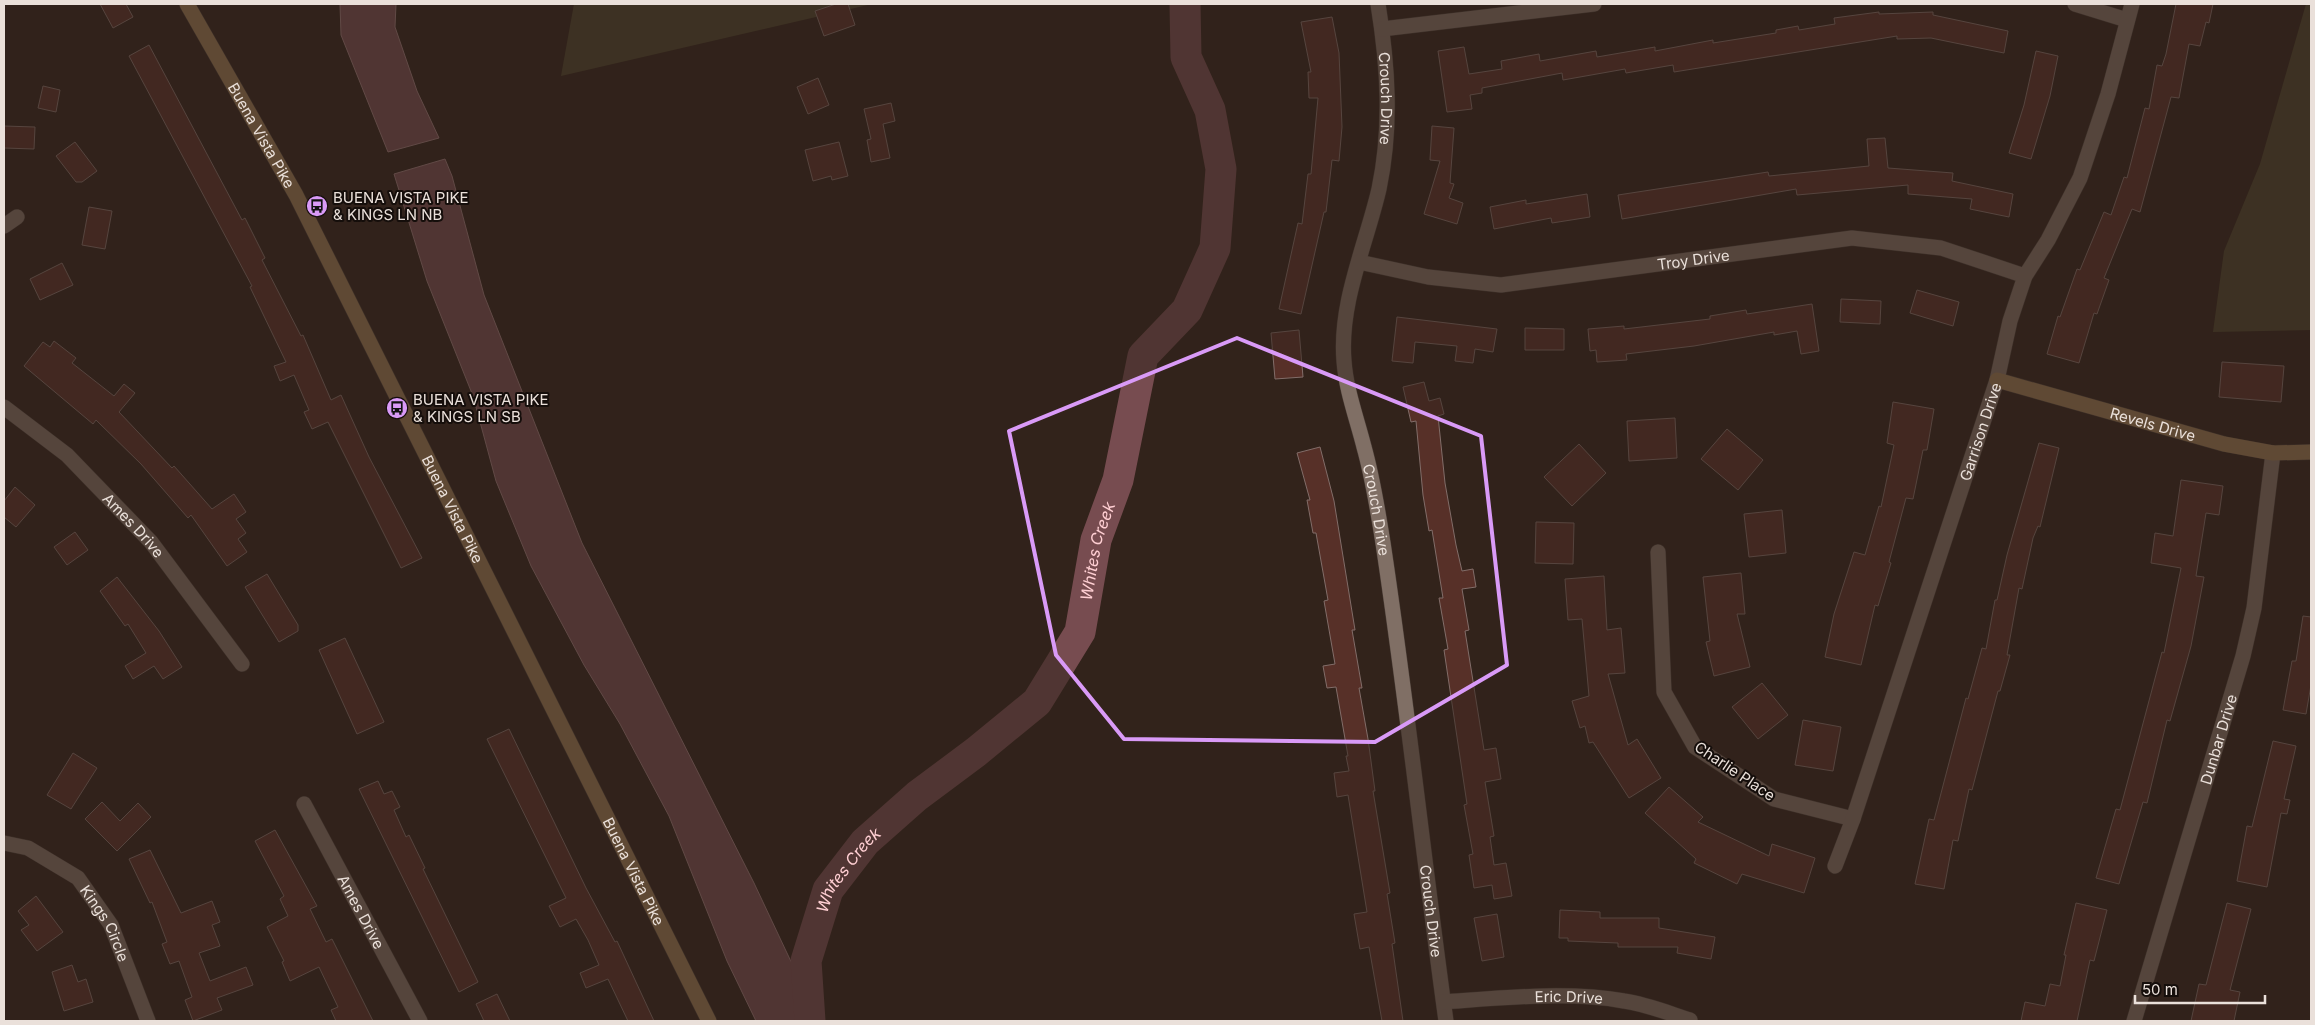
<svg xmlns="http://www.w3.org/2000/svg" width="2315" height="1025" viewBox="0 0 2315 1025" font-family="Inter,sans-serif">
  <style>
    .green { fill: #4c442d }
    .water { fill: #774c50; stroke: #9a7879 }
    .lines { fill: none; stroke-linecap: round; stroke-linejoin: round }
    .river { stroke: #774c50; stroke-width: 31 }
    .building { fill: #573028; stroke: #826d69 }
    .street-casing { stroke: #4b3f38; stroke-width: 16 }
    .secondary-casing { stroke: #4b3f38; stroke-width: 16 }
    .street { stroke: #806f65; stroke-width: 15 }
    .secondary { stroke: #987852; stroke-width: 15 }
    .marked { fill: none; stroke: #d99af7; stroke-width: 4; stroke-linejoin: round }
    .labels { text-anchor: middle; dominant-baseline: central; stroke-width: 4; stroke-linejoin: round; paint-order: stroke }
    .street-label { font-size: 15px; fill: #eae0da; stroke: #150e0b }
    .poi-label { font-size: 15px; fill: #eae0da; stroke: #150e0b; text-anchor: start }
    .water-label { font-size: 16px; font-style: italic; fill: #ffcfd3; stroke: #150e0b }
  </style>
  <rect width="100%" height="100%" fill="#32231b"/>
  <g class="green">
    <polygon points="574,4 872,4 561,76"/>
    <polygon points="2306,4 2311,4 2311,330 2213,332 2224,251 2260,164"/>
  </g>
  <g class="water">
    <polygon points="340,4 396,4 395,27 417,91 439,138 388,152 341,35"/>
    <polygon points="445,159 452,176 484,295 582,543 754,883 819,1021 756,1021 727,961 669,816 620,724 584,665 531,566 496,481 473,396 427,281 394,174"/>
  </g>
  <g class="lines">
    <path class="river" id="s1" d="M810,1021L806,961L828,890L865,842L917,796L976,752L1037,702L1080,632L1096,540L1118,480L1143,356L1187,310L1215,248L1221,169L1210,110L1186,57L1185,4"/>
  </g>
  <g class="building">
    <polygon points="100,4 126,4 133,17 113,28"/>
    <polygon points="836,4 848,4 855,25 824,36 815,11"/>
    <polygon points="2176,4 2213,4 2209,23 2206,22 2200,46 2189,44 2179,98 2171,97 2140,212 2132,209 2104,278 2109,280 2097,314 2094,313 2079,363 2047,354 2058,316 2060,317 2077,269 2080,270 2104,212 2111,215 2124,177 2127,178 2145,108 2149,109 2157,65 2162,66 2166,54"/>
    <polygon points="1879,12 1879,14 1933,12 1933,15 2008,31 2004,53 1931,38 1897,39 1897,36 1674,72 1673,65 1626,73 1625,69 1563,80 1562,73 1482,88 1482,93 1470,95 1472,109 1447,112 1438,51 1464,47 1469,74 1502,69 1501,61 1539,54 1540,61 1596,51 1597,57 1655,47 1655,51 1713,40 1713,43 1776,33 1776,30 1798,26 1799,30 1835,24 1834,18"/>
    <polygon points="1332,17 1339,53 1342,127 1339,161 1332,160 1326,212 1324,212 1301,314 1279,309 1298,223 1302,224 1308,174 1311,174 1318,98 1309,98 1308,72 1311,72 1301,22"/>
    <polygon points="149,45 242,220 245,218 265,258 262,260 301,336 303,335 331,400 341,395 369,457 422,558 401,568 328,422 312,429 304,412 309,410 294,375 280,381 274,366 286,362 250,287 252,286 129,56"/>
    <polygon points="2036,51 2058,56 2050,96 2031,159 2009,153 2024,105"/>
    <polygon points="818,78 829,105 808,114 797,87"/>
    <polygon points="43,86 60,90 56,112 38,108"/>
    <polygon points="891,103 895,121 883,124 890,158 871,162 867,140 871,139 864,109"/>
    <polygon points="4,126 35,127 34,149 4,148"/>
    <polygon points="1432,126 1454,128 1450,183 1454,184 1449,198 1463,203 1457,224 1424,214 1440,161 1430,160"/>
    <polygon points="1885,138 1888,168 1953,173 1952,181 2013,194 2009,217 1970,209 1972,199 1908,194 1908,185 1797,195 1796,189 1622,219 1618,195 1768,172 1769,176 1869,166 1867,139"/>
    <polygon points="75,142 97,171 82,182 76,182 56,156"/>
    <polygon points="839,142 848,176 832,180 831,176 813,181 805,150"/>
    <polygon points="1587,194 1590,217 1552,223 1551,218 1494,229 1490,207 1526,200 1526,204"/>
    <polygon points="89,207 112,211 105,249 82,245"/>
    <polygon points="62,263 73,285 40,300 30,279"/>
    <polygon points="1917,290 1959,302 1953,326 1910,313"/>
    <polygon points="1841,299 1881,301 1880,324 1840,322"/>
    <polygon points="1812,304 1819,351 1801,354 1797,331 1774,335 1774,332 1694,346 1626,354 1627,360 1597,362 1596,350 1590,351 1588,329 1624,326 1624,329 1710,319 1710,316 1746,310 1747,314"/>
    <polygon points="1397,317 1497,329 1493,352 1475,349 1473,363 1455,361 1457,346 1415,342 1413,363 1392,361"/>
    <polygon points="1525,328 1564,329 1564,350 1525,350"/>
    <polygon points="1299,330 1303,377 1275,379 1271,333"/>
    <polygon points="54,341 76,358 72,363 114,396 124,384 135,393 119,412 172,468 174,466 212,509 234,494 246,512 236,519 246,533 238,539 247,552 227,566 191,515 188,518 141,464 96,420 93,424 24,366 43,342 50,347"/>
    <polygon points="2222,362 2284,366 2281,402 2219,397"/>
    <polygon points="1424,382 1429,401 1440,398 1444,414 1438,416 1445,483 1456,545 1462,571 1473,569 1476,587 1462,589 1469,630 1465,631 1484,750 1496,748 1501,779 1485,782 1494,836 1490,837 1494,865 1506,863 1512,896 1494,899 1492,885 1474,888 1469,855 1473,854 1464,805 1467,804 1444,650 1448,649 1439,598 1443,598 1432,530 1429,531 1423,495 1416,421 1411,422 1403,387"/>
    <polygon points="1893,402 1934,409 1927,450 1923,450 1913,499 1906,498 1889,562 1891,563 1878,606 1875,605 1861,665 1825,657 1834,614 1854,552 1865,555 1879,506 1881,507 1894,445 1887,443"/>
    <polygon points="1675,418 1677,458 1629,461 1627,421"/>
    <polygon points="1727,429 1763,460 1738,490 1701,459"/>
    <polygon points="2039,443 2059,448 2040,527 2038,526 2033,538 2022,589 2019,588 2007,655 2010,655 2000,691 1998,691 1972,790 1969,789 1958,841 1953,840 1944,889 1915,884 1929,819 1934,820 1966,698 1968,699 1982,648 1986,649 1995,600 1997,600 2007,555"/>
    <polygon points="1579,444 1606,473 1572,506 1544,477"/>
    <polygon points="1320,447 1334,501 1355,630 1352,630 1362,688 1359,688 1368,739 1375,791 1373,791 1390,893 1387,894 1395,943 1392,944 1403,1021 1382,1021 1369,947 1360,949 1354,914 1367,912 1348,795 1337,797 1334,773 1349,771 1346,756 1348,756 1336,687 1327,688 1323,666 1335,664 1324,601 1328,600 1316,533 1313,533 1307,500 1310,500 1297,453"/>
    <polygon points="2181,480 2223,486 2219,515 2206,513 2196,576 2204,577 2191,646 2170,721 2167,720 2147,803 2143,802 2119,884 2096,878 2116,809 2120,810 2162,652 2164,653 2181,568 2151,563 2155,533 2173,536"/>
    <polygon points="15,487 35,505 16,527 4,517 4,501"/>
    <polygon points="1782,510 1786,553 1749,557 1744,514"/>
    <polygon points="1536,522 1574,523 1573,564 1535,563"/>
    <polygon points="75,532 88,550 67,565 54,547"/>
    <polygon points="1741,573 1745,614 1737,614 1750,667 1714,676 1706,642 1710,641 1703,577"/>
    <polygon points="267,574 298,625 298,631 279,642 245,587"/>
    <polygon points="1604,576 1607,630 1621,628 1625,673 1608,674 1628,745 1637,739 1661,778 1629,798 1593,742 1589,743 1585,726 1580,728 1572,701 1589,696 1582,619 1568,620 1565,579"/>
    <polygon points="117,577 159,631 182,667 163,679 154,666 133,679 125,666 146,653 128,624 125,626 100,591"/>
    <polygon points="2303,616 2311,617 2311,685 2306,714 2283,710 2292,661 2296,661"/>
    <polygon points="345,638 384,722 357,734 319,650"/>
    <polygon points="1762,683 1788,715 1758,739 1732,707"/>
    <polygon points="1803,720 1841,727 1833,771 1795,765"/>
    <polygon points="509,729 586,888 615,942 617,941 654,1021 628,1021 608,979 586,988 580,973 599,965 588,940 576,919 560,927 549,906 566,898 487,739"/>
    <polygon points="2273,741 2296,746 2284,799 2290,800 2287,814 2281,813 2267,887 2237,881 2247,826 2252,827"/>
    <polygon points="73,753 97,768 71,809 47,795"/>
    <polygon points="378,781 384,794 392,791 400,807 394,810 406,837 409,835 425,868 423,869 478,982 459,992 359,789"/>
    <polygon points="1669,787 1703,817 1698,822 1769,856 1772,844 1815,858 1804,893 1742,874 1737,884 1694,863 1696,859 1645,813"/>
    <polygon points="102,802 120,821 138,803 151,817 117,851 85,819"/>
    <polygon points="275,830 317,906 310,909 326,942 332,939 373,1021 336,1021 331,1010 338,1007 319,967 290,981 282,962 284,961 267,927 288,916 280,899 284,896 255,841"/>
    <polygon points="150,850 181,913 212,901 220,922 212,925 220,946 199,953 210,981 246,967 253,985 217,998 222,1010 193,1021 185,1000 192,997 179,961 170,964 162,944 167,942 152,902 150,903 129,859"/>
    <polygon points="36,896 63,932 37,951 21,930 29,925 18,911"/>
    <polygon points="2076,903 2107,910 2094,961 2090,960 2077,1021 2021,1021 2025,1002 2045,1006 2050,984 2060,986 2066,955 2064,955"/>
    <polygon points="2227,903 2251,909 2230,990 2240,992 2235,1016 2234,1021 2191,1021 2199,984 2206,985"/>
    <polygon points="1560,910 1600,912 1600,918 1659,918 1659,928 1715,937 1711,959 1677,953 1678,947 1618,947 1618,943 1568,941 1568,938 1559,938"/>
    <polygon points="1497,914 1504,957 1482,961 1474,918"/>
    <polygon points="72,965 78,982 86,979 93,1002 64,1011 52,972"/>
    <polygon points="497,994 510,1021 484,1021 476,1004"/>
  </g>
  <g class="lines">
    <g class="street-casing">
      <g id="street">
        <path id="s2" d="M1378,4C1388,66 1392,127 1379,189C1366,245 1339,303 1344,361C1346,390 1357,419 1364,447C1373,479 1378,511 1383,543C1407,702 1424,862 1446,1021"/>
        <polyline points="2075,4 2127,20"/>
        <polyline points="1382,29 1594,4"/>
        <polyline points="4,226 17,217"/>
        <path id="s3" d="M1359,262L1428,277L1501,285L1852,238L1941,248L2025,276"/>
        <path id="s4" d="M4,407L67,455L151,542L242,664"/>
        <polyline points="1658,552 1664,692 1695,747 1774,799 1853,819"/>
        <path id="s5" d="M304,804L420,1021"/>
        <path id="s6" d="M4,843L28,848L78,878L111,925L148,1021"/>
        <path id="s7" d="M1835,866L1853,819L1997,380L2010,321L2025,276L2048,240L2080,178L2108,94L2132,4"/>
        <path id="s8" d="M1444,1002C1500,998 1568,991 1624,1001C1646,1004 1668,1013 1690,1020"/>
        <path id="s9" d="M2134,1021L2243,656L2254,608L2273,453"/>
      </g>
    </g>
    <g class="secondary-casing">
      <g id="secondary">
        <path id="s10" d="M187,4L296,195L709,1021"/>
        <path id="s11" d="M1997,380L2224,444L2273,453L2311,452"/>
      </g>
    </g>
    <use href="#street" class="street"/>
    <use href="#secondary" class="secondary"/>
  </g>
  <path d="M0 0H2315V1025H0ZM1237,338L1481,436L1507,665L1375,742L1124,739L1056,655L1009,431Z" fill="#32231b" fill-opacity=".55" fill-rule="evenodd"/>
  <path class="marked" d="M1237,338L1481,436L1507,665L1375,742L1124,739L1056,655L1009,431Z"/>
  <defs>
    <g id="bus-disc" transform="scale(1.125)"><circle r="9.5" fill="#d99af7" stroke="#150e0b"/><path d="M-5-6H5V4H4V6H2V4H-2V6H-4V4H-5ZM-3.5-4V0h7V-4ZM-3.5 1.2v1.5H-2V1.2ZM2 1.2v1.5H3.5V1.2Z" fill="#111"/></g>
  </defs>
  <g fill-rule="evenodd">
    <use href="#bus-disc" x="317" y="206"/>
    <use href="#bus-disc" x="397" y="408"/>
  </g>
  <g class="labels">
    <g class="street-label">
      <text stroke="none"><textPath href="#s2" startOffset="95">Crouch Drive</textPath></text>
      <text stroke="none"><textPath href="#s10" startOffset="151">Buena Vista Pike</textPath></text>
      <text stroke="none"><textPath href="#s3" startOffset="338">Troy Drive</textPath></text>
      <text stroke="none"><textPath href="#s11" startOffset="162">Revels Drive</textPath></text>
      <text stroke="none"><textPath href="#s7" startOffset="458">Garrison Drive</textPath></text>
      <text stroke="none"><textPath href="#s10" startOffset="571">Buena Vista Pike</textPath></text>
      <text stroke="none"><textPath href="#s2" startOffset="515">Crouch Drive</textPath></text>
      <text stroke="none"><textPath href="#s4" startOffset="176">Ames Drive</textPath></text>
      <text stroke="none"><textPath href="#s9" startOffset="294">Dunbar Drive</textPath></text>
      <text transform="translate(1735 771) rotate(34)">Charlie Place</text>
      <text stroke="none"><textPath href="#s10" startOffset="976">Buena Vista Pike</textPath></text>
      <text stroke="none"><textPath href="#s2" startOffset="920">Crouch Drive</textPath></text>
      <text stroke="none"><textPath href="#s5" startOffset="122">Ames Drive</textPath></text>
      <text stroke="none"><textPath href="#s6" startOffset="136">Kings Circle</textPath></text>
      <text stroke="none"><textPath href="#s8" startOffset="125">Eric Drive</textPath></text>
    </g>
    <g class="poi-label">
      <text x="333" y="197">BUENA VISTA PIKE<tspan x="333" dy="17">&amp; KINGS LN NB</tspan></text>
      <text x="413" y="399">BUENA VISTA PIKE<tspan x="413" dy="17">&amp; KINGS LN SB</tspan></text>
    </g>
    <g class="water-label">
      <text stroke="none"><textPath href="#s1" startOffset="582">Whites Creek</textPath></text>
      <text stroke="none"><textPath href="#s1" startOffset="162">Whites Creek</textPath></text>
    </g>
  </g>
  <rect width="2315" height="1025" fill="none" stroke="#eae0da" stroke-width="10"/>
  <path d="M2135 995v8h130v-8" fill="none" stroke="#eae0da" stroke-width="2.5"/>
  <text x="2142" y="995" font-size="15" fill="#eae0da" stroke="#150e0b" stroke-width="4" paint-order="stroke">50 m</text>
</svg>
